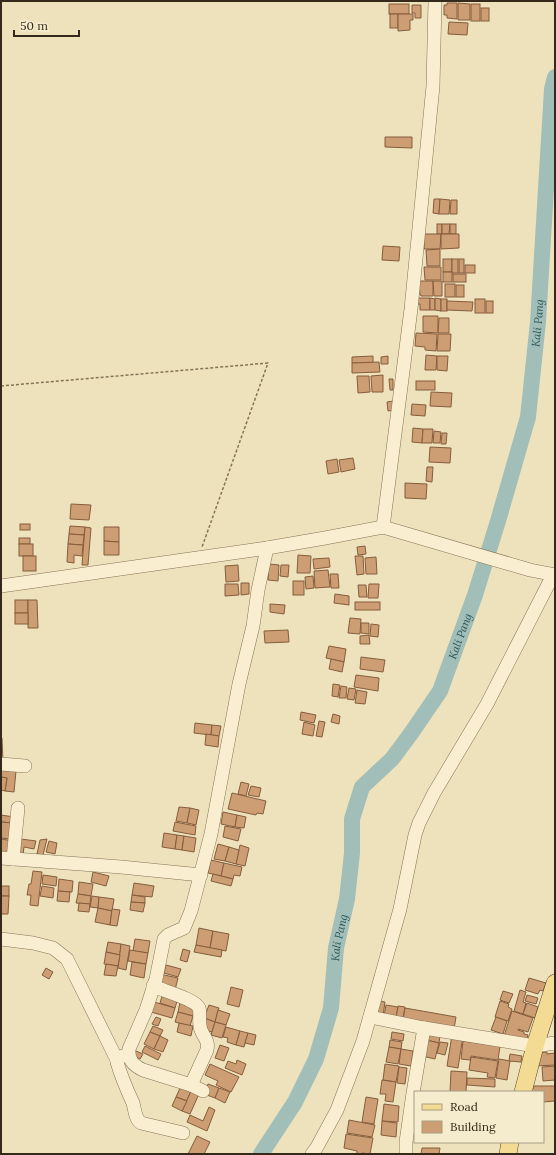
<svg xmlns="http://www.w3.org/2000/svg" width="556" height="1155" viewBox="0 0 556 1155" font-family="Lora,serif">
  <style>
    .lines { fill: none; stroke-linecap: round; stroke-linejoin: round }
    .river { stroke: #a1bfb8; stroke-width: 16 }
    .building { fill: #cd9d73; stroke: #855d3c }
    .minor-casing { stroke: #867356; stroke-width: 14 }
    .major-casing { stroke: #53402b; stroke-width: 18 }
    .path { stroke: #867356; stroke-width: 1.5; stroke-dasharray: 3 2; stroke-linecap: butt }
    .minor { stroke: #f9efd0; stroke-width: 13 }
    .major { stroke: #f3db94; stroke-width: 17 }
    .labels { text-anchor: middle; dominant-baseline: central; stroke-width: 4; stroke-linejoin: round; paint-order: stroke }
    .water-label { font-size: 11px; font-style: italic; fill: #2a5555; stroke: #f5eccd }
  </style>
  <rect width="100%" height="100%" fill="#eee2bd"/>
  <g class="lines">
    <path class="river" id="s1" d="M261,1154L295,1102L316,1059L331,1008L336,948L347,899L352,853V819L362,787L392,759L412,732L440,691L475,595L498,521L528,417L538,322L552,89L555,77"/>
  </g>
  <g class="building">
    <polygon points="447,3 457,3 457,19 447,18 447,15 444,15 444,5 447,5"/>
    <polygon points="458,3 470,4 470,20 458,20"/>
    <rect x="389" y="4" width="20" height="10"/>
    <rect x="471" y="4" width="9" height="17"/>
    <polygon points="412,5 421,5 421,18 415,18 415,13 412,13"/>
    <rect x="481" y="8" width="8" height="13"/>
    <rect x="390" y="14" width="8" height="14"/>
    <polygon points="398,14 413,14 413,20 410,20 410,30 398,31"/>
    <polygon points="449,22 468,23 467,35 448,34"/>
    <polygon points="385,137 412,137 412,148 385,147"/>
    <polygon points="434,199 440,199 439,214 433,213"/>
    <polygon points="440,199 450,200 449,214 439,214"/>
    <polygon points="451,200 457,200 457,214 450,214"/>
    <rect x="437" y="224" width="5" height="10"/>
    <polygon points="442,224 450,224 449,234 442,234"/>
    <rect x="450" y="224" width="6" height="10"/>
    <polygon points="424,234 441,234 440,249 424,249"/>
    <polygon points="441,234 459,234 459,248 441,249"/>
    <polygon points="383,246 400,247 399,261 382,260"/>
    <polygon points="440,249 440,266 427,266 426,250"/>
    <rect x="443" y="259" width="9" height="13"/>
    <rect x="452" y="259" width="6" height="14"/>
    <rect x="459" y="259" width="5" height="14"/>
    <rect x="465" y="265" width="10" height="8"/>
    <polygon points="424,267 441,267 441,280 425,280"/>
    <rect x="443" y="272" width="9" height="10"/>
    <rect x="453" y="274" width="13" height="8"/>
    <polygon points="419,281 433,281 433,296 421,296 421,295 420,295"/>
    <polygon points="433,281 442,281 442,296 434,296"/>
    <rect x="445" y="284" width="10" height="13"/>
    <rect x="456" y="285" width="8" height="12"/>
    <polygon points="416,298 430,298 430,310 420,310 420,304 416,304"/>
    <polygon points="430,298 435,299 435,310 430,310"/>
    <polygon points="435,298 441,299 441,311 435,310"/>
    <rect x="441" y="299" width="6" height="12"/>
    <rect x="475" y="299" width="10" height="14"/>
    <polygon points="447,301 473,302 472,311 447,310"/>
    <rect x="486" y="301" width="7" height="12"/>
    <polygon points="423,316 438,316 438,333 423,332"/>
    <polygon points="439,318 449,318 449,333 438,333"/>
    <polygon points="416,333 437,334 436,351 425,350 425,347 415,346"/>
    <polygon points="438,334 451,334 450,351 437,351"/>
    <polygon points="426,355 437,356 436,370 425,370"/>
    <polygon points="373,356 373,363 352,363 352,357"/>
    <polygon points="388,356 388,364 381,364 381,357"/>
    <polygon points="437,356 448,356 447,371 437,370"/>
    <polygon points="379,362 380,372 352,373 352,363"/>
    <polygon points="383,375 383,392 372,392 371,376"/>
    <polygon points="357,376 369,376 370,392 358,393"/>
    <polygon points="389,379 393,379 393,390 390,390"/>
    <rect x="416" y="381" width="19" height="9"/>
    <polygon points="431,392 452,393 451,407 430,406"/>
    <polygon points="393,401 394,410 388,411 387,402"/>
    <polygon points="412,404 426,405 425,416 411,415"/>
    <polygon points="413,428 423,429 422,443 412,442"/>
    <polygon points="423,429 433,429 432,443 422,443"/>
    <polygon points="434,431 441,432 440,443 433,443"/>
    <polygon points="442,433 447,433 446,444 441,444"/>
    <polygon points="430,447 451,448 450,463 429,462"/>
    <polygon points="353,458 355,469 341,472 339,460"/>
    <polygon points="337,459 339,472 328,474 326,461"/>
    <polygon points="427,467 433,467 432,482 426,481"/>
    <polygon points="405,483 427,484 426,499 405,498"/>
    <polygon points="71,504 91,505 89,520 70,519"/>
    <rect x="20" y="524" width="10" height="6"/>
    <polygon points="70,526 85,527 84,535 69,534"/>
    <polygon points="85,527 91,528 88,565 82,565"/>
    <polygon points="104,527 119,527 119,542 104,541"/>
    <polygon points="69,534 84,535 83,545 68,544"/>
    <rect x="19" y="538" width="11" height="6"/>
    <polygon points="104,541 119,542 119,555 104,555"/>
    <rect x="19" y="544" width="14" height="12"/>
    <polygon points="68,544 83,545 82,556 74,555 74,563 67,562"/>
    <polygon points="365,546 366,554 358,555 357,547"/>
    <polygon points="298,555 311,556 310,573 297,573"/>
    <rect x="23" y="556" width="13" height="15"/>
    <polygon points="355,556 363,556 364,574 357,575"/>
    <polygon points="376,557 377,574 366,574 365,558"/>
    <polygon points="329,558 330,567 314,569 313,559"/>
    <polygon points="269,564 279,565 278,581 268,580"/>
    <polygon points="238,565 239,581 226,582 225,566"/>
    <polygon points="281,565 289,565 288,577 280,576"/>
    <polygon points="328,570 330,587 315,588 314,571"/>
    <polygon points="330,574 338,574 339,588 331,588"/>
    <polygon points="313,576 314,588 306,589 305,577"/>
    <rect x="293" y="581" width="11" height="14"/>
    <polygon points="241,583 249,583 249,594 241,595"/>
    <polygon points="225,584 238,584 239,595 225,596"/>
    <polygon points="369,584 379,584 378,598 368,598"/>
    <polygon points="358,585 366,585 367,597 359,597"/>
    <polygon points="335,594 349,596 349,605 334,603"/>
    <rect x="15" y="600" width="13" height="13"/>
    <polygon points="28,600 37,600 38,628 28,628"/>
    <rect x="355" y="602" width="25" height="8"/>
    <polygon points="270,604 285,605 284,614 270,612"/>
    <rect x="15" y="613" width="13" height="11"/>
    <polygon points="350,618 361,619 360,634 348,633"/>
    <polygon points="361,623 369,623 369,634 361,633"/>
    <polygon points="371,624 379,625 378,637 370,636"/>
    <polygon points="288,630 289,642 265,643 264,631"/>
    <polygon points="369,635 370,644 360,644 360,636"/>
    <polygon points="329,646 346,649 344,662 326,658"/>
    <polygon points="361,657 385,660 383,672 360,669"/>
    <polygon points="331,659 344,662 342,672 329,669"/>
    <polygon points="356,675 379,678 378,691 354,687"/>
    <polygon points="333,684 340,685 338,697 332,696"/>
    <polygon points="341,686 347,687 346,698 339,698"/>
    <polygon points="349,688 356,689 354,700 347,699"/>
    <polygon points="357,690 367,692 365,704 355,703"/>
    <polygon points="301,712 316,715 314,723 300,720"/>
    <polygon points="333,714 340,716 339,724 331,722"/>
    <polygon points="319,721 325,722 322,737 316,736"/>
    <polygon points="304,722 315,725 313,736 302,734"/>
    <polygon points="195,723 212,725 211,735 194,733"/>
    <polygon points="212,725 221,726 219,736 211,735"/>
    <polygon points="206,734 219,736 218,747 205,745"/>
    <polygon points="1,738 2,738 3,762 1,762"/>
    <polygon points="1,770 16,771 14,792 5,791 7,778 1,777"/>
    <polygon points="1,777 7,778 5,791 1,790"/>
    <polygon points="241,782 249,784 246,796 238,794"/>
    <polygon points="251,786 261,788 259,797 248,795"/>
    <polygon points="232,793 266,801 263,814 257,813 256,815 228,809"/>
    <polygon points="179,807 190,808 187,823 176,821"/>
    <polygon points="190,808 199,810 196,825 187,823"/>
    <polygon points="223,812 237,815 235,827 221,824"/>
    <polygon points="1,815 14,817 13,823 1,822"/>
    <polygon points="237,815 246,817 244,828 235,827"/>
    <polygon points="1,822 13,823 11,839 1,838"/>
    <polygon points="175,822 196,826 195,835 173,831"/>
    <polygon points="225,826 241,829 238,841 223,837"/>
    <polygon points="164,833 177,835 175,849 162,847"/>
    <polygon points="177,835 184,836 182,850 175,849"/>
    <polygon points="184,836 196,838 194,852 182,850"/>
    <polygon points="1,839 14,841 12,856 1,855"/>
    <polygon points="21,839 36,841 34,849 24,847 23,855 18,854"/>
    <polygon points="47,839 43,855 37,854 40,840"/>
    <polygon points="49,841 57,843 55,854 46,852"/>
    <polygon points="218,844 229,847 225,861 214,859"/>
    <polygon points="240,845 249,848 245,866 236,864"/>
    <polygon points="229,847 239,850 236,864 225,861"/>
    <polygon points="211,860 224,863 221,876 208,873"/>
    <polygon points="224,863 242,867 240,876 234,875 233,879 221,876"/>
    <polygon points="33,871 42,872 38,906 30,905 31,895 27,895 29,884 31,884"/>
    <polygon points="93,872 109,876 106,886 91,882"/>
    <polygon points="213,874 233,879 231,886 211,881"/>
    <polygon points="43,875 57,877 56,886 42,884"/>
    <polygon points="59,879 73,881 72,892 58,891"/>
    <polygon points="79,882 93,884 91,896 78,894"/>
    <polygon points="134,883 154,886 152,897 132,895"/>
    <rect x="1" y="886" width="8" height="10"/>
    <polygon points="42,886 54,888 53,898 40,896"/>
    <polygon points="58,891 70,892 69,902 57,901"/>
    <polygon points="78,894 91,896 90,904 76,903"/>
    <polygon points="132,895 145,897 145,903 131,902"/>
    <polygon points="1,896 9,896 8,914 1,914"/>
    <polygon points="92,896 99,897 98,908 90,907"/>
    <polygon points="99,897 114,899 112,911 98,908"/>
    <polygon points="131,902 145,903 143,912 130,910"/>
    <polygon points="79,903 90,904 89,912 78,911"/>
    <polygon points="98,908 112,911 110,925 95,922"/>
    <polygon points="112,909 120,910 117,926 110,925"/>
    <polygon points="199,928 213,931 210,948 196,945"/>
    <polygon points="213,931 229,934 226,951 210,948"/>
    <polygon points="135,939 150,941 148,953 133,951"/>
    <polygon points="108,942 121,944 120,955 106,952"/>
    <polygon points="121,944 130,946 126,970 118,968"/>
    <polygon points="196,945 222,950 221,957 194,952"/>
    <polygon points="183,949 190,951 187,962 180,960"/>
    <polygon points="130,950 148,953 146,964 128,961"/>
    <polygon points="106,952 120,955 118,966 104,964"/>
    <polygon points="132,962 146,964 144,978 130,975"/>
    <polygon points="106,964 118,966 116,976 104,975"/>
    <polygon points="166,965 181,969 178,977 164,973"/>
    <polygon points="46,968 53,972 49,979 42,975"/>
    <polygon points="160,974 178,978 175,990 157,985"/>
    <polygon points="529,978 546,983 543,991 540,990 538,994 525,990"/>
    <polygon points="231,987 243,990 239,1007 227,1004"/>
    <polygon points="520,990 526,992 523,1002 526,1003 523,1014 514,1011"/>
    <polygon points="503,991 513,994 509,1003 500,1000"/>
    <polygon points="163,993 178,998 175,1008 160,1003"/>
    <polygon points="527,995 538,998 536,1004 525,1001"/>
    <polygon points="378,1001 385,1002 383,1016 376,1015"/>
    <polygon points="500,1001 509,1004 508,1007 512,1009 508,1021 495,1017"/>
    <polygon points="154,1002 175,1008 172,1018 151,1012"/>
    <polygon points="180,1002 195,1006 193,1016 178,1012"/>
    <polygon points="527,1003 538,1007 535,1018 523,1014"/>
    <polygon points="209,1005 219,1008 215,1022 204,1018"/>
    <polygon points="386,1005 398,1007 396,1018 384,1016"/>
    <polygon points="398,1006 405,1007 403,1019 396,1018"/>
    <polygon points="405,1008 456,1017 454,1029 403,1020"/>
    <polygon points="218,1010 230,1014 226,1025 215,1022"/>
    <polygon points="512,1011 533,1018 528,1032 518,1029 518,1030 524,1032 524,1034 528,1035 526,1042 504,1036"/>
    <polygon points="178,1012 193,1016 190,1026 175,1022"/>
    <polygon points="156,1017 161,1019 158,1026 152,1024"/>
    <polygon points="496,1017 507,1021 503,1034 491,1030"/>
    <polygon points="204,1018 215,1022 212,1032 201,1029"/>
    <polygon points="215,1022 226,1025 222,1038 211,1035"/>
    <polygon points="179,1023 193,1026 191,1036 177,1032"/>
    <polygon points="153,1026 163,1030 160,1036 150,1032"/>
    <polygon points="226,1027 240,1031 236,1045 227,1042 228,1038 223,1037"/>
    <polygon points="240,1031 248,1033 244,1047 236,1045"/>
    <polygon points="150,1032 160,1036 154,1049 144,1044"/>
    <polygon points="392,1032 404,1034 403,1041 391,1039"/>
    <polygon points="248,1033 256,1035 254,1045 245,1043"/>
    <polygon points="428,1033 440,1036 439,1043 426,1040"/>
    <polygon points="452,1035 463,1036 458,1068 447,1066"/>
    <polygon points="160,1036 168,1040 163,1052 154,1049"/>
    <polygon points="390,1040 402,1042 401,1049 389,1047"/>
    <polygon points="426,1040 439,1043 435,1059 422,1056"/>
    <polygon points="463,1041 500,1046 498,1060 471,1056 470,1060 461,1059"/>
    <polygon points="440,1042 448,1043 445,1055 437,1053"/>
    <polygon points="220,1045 229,1048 224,1061 215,1058"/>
    <polygon points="145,1046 161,1054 158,1060 142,1052"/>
    <polygon points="389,1047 401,1049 398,1064 386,1062"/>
    <polygon points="401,1049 413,1051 411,1066 399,1064"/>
    <polygon points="136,1051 143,1054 140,1059 133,1056"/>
    <polygon points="547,1052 547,1054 555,1053 555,1065 535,1066 534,1053"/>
    <polygon points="510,1054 522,1056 521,1062 509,1061"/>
    <polygon points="471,1057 498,1061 495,1078 487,1077 488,1073 469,1070"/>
    <polygon points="499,1059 510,1061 507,1080 496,1078"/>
    <polygon points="237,1060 246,1064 242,1075 225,1068 228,1061 236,1064"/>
    <polygon points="210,1064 239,1077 231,1092 216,1085 218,1081 205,1075"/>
    <polygon points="385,1064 399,1066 396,1082 383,1080"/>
    <polygon points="555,1066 555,1080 543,1081 542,1067"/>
    <polygon points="399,1067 407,1068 405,1084 397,1083"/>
    <polygon points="451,1071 467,1072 466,1092 450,1092"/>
    <polygon points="467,1078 495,1079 495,1087 467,1085"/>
    <polygon points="382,1080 396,1082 393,1102 385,1101 386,1094 380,1094"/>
    <polygon points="208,1084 219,1088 215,1098 204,1094"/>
    <polygon points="181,1086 191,1091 187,1101 176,1097"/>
    <polygon points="533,1086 555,1086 555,1101 543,1102 543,1092 527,1092 527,1089 533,1089"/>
    <polygon points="219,1088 230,1092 225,1103 215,1098"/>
    <polygon points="191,1091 199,1094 190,1114 182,1111"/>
    <polygon points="176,1097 187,1101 182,1111 172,1106"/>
    <polygon points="366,1097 378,1099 374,1124 362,1122"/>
    <polygon points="384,1104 399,1106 398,1122 382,1121"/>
    <polygon points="209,1107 215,1110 207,1131 187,1122 190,1115 203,1121"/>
    <polygon points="349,1120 375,1125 372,1137 347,1133"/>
    <polygon points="382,1121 397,1123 396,1137 381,1135"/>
    <polygon points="346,1134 373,1138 370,1154 362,1153 362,1154 357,1154 357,1151 344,1148"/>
    <polygon points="197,1136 210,1142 204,1154 188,1154"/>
    <polygon points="422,1148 440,1148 439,1154 421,1154"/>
  </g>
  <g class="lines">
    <g class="minor-casing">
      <g id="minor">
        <polyline points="383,527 411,309 420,218 433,86 435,1"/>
        <polyline points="1,586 267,548 325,538 383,527 530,570 555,575"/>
        <polyline points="1,764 25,766"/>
        <polyline points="1,858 121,867 201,875"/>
        <polyline points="13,859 18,808"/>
        <polyline points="1,939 33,943 53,948 67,959 117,1060"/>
        <path d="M153,986C164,991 195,999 199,1008C201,1013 198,1023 201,1030C204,1038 209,1040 207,1050L191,1085"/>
        <polyline points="370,1017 424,1028 535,1046 555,1043"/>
        <path d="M123,1056L118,1058L117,1062C121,1076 127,1090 133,1103C135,1110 135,1119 141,1123L183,1133"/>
        <path d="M203,1091L191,1085L143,1070C133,1065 128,1060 129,1049L146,1010L156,979L164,939L168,935L184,928L191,911L211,834L239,684L253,626L258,590L267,548"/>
        <polyline points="312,1154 317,1147 337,1110 363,1041 400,909 415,835 419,823 434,793 487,704 553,575"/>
        <polyline points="406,1154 406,1142 413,1093 424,1028"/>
      </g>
    </g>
    <g class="major-casing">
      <g id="major">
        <polyline points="523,1092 535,1046 555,983"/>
        <polyline points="508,1154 510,1142"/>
      </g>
    </g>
    <polyline class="path" points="1,386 268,363 202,547"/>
    <use href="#minor" class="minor"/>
    <use href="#major" class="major"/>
  </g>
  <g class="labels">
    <g class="water-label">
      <text stroke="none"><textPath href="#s1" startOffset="894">Kali Pang</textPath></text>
      <text stroke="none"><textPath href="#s1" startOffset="570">Kali Pang</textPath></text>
      <text stroke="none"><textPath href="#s1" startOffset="234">Kali Pang</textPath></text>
    </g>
  </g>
  <rect width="556" height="1155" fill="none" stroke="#35291b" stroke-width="4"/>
  <rect x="414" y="1091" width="130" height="52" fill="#f5eccd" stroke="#a89e86"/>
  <rect x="422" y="1104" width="20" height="6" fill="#f3db94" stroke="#a89e86"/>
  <text x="450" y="1111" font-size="12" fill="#35291b">Road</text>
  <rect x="422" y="1121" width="20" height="12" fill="#cd9d73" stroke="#a89e86"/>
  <text x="450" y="1131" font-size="12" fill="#35291b">Building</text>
  <path d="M14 30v6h65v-6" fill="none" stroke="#35291b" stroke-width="2"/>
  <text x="20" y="30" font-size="12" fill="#35291b" stroke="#f5eccd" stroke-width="3" paint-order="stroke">50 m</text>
</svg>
